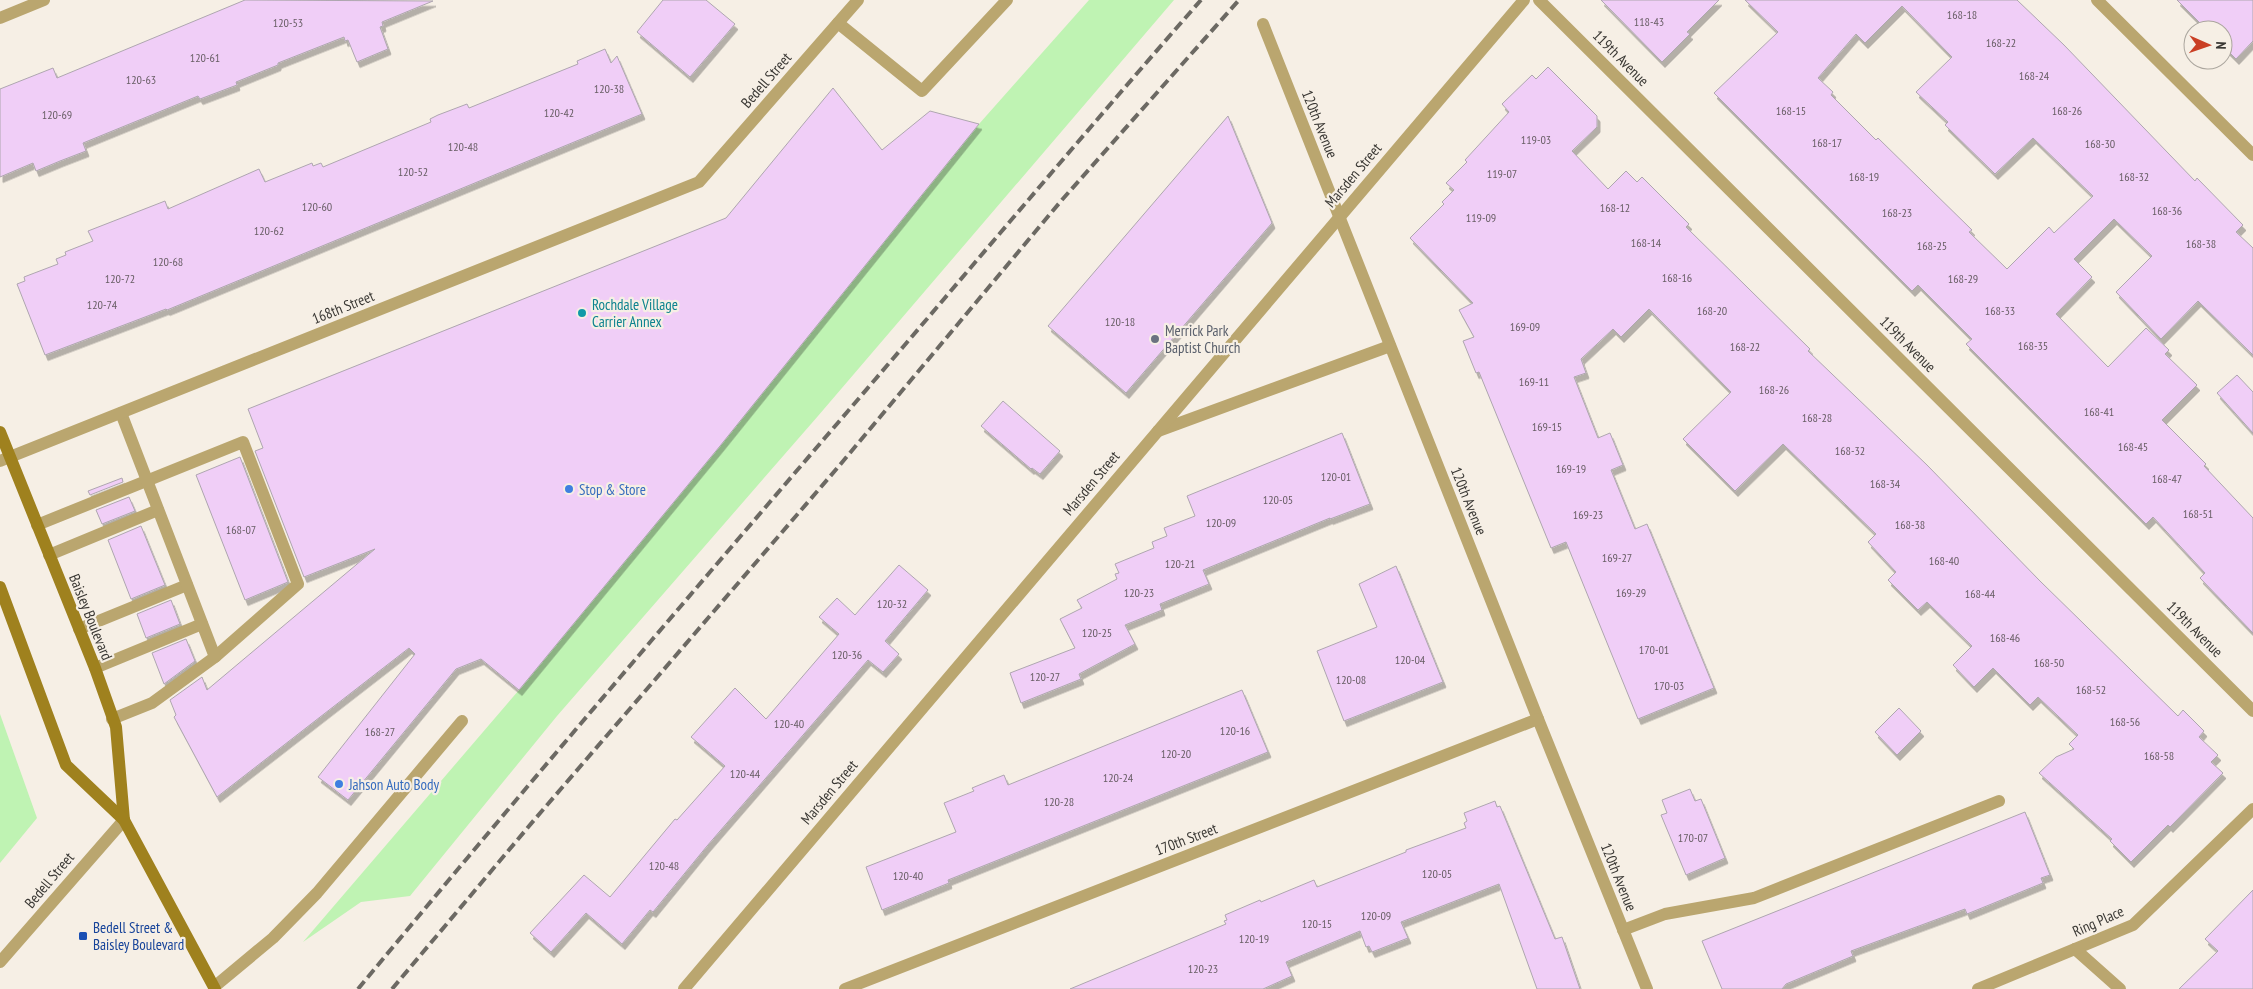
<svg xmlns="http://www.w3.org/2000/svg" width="2253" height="989" viewBox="0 0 2253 989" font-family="'PT Sans Narrow',sans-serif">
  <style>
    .green { fill: #bff3b3 }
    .building { fill: #f0cef7; stroke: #aea6af; fill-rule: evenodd; filter: url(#shadow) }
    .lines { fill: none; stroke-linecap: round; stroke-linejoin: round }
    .service { stroke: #baa66f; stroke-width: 12 }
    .minor { stroke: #baa66f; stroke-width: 12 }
    .secondary { stroke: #9f811e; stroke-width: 12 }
    .rail { stroke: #6c6963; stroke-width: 4; stroke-dasharray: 10 5; stroke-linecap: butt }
    .culture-dot { fill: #0f9aa8; stroke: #f6efe5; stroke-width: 2 }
    .worship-dot { fill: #6b7280; stroke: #f6efe5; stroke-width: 2 }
    .shop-dot { fill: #3f7fe0; stroke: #f6efe5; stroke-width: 2 }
    .transit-dot { fill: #1a4fb4; stroke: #f6efe5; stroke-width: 2 }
    .labels { text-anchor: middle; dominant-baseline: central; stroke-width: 4.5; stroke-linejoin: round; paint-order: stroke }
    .number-label { font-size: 12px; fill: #685e65 }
    .street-label { font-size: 15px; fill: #3a3834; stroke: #f6efe5 }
    .culture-label { font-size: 15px; fill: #0d838f; stroke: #f6efe5; text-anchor: start }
    .worship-label { font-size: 15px; fill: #5b616d; stroke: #f6efe5; text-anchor: start }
    .shop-label { font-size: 15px; fill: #366cbe; stroke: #f6efe5; text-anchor: start }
    .transit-label { font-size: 15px; fill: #164399; stroke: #f6efe5; text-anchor: start }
  </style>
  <defs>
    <filter id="shadow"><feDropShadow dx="3" dy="5.5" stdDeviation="0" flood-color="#0004"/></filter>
  </defs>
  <rect width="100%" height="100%" fill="#f6efe5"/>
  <g class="green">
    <polygon points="1089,0 1174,0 818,416 557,716 410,896 361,902 303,942 519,690 979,124"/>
    <polygon points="0,714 37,818 0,863"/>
  </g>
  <g class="building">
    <polygon points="245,0 433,1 382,22 383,26 380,27 388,49 357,62 348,40 345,41 344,37 278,63 278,65 236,82 237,85 200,99 198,96 83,143 86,151 60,161 36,171 33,163 0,177 0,89 53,68 57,78"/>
    <polygon points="663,0 706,0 735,24 690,77 637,32"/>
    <polygon points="1601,0 1719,0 1687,32 1690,34 1662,62"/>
    <path d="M1745,0H2017L2064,45L2195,181L2197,178L2243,225L2236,232L2253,248V355L2198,301L2161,339L2116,292L2152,256L2114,219L2074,259L2092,277L2056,314L2108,367L2146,328L2169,350L2165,354L2197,385L2162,420L2206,464L2204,466L2253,518V633L2200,578L2205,573L2153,517L2146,524L1966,344L1972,339L1918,285L1912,291L1714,93L1778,32ZM1902,6L1952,57L1916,92L1948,122L1945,125L1995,174L2033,138L2093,196L2054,233L2049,227L2007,269L1969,232L1972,230L1878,138L1876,140L1831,95L1833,92L1818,78L1856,34L1865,43Z"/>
    <polygon points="2177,0 2253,0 2253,41 2236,59 2223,46 2223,30 2207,30"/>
    <polygon points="605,49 611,63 617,56 642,114 167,310 166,309 45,355 17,284 25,281 24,277 58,264 56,259 66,255 65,252 93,241 88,231 165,201 168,209 259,169 265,182 312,163 313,166 321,163 323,167 431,122 430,119 438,115 467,104 469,108 578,64 577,61"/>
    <polygon points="1548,67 1597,116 1597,127 1572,151 1608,189 1626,171 1637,182 1642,177 1689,224 1686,227 1810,349 1808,351 1927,465 2040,581 2178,716 2183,710 2204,731 2199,737 2218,755 2211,762 2223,773 2170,827 2168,825 2131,862 2110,841 2112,839 2039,773 2056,757 2074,749 2069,744 2078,735 2038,697 2030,705 1993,668 1974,687 1953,665 1972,646 1927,602 1918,610 1888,580 1896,572 1868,542 1876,534 1783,444 1735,491 1683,439 1731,392 1649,309 1621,337 1613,329 1581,359 1586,373 1574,377 1598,438 1610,433 1623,465 1611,470 1635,529 1647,524 1714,688 1638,719 1566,542 1551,548 1479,372 1476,373 1463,341 1474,337 1459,310 1473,303 1410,238 1444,204 1442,202 1454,190 1446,183 1467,162 1465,160 1509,112 1502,104 1532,75 1536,79"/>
    <polygon points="833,88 882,150 930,111 979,124 720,446 519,690 481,659 456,669 348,800 318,777 415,654 409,648 217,797 174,717 176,715 170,700 202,677 207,690 375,549 304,577 255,451 263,448 248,409 726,218"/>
    <polygon points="1228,116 1272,223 1126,393 1048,326"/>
    <polygon points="2237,375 2253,392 2253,433 2217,393"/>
    <polygon points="1003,401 1060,451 1040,474 1032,468 1031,469 981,426"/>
    <polygon points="1342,433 1370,504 1330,519 1330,518 1203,570 1209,584 1160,604 1162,610 1125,625 1135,644 1079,674 1081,679 1021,703 1010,673 1075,648 1060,619 1082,608 1077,600 1117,579 1115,574 1119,573 1115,564 1154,548 1152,542 1167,536 1164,528 1195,516 1187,496"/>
    <polygon points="240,457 288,582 245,600 196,475"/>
    <polygon points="122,478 123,482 90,495 88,491"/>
    <polygon points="129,497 135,511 102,524 96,510"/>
    <polygon points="141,526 165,585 131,599 108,540"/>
    <polygon points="899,565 928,590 885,641 899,654 883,672 868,660 707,846 653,912 650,910 622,944 586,913 551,952 530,933 584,875 610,897 675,819 677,820 725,766 691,737 735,688 766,719 839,634 819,617 837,598 855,615"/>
    <polygon points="1396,566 1443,682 1344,721 1317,651 1377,627 1359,584"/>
    <polygon points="171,600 180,624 146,638 137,614"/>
    <polygon points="186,639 195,661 164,684 152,653"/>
    <polygon points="1242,690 1268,752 948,880 949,883 882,910 866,867 956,832 944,803 974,791 972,788 1004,775 1008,785"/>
    <polygon points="1899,708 1921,731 1897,755 1875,732"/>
    <polygon points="1690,789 1695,801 1701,799 1725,858 1686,875 1661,815 1667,813 1662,800"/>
    <polygon points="1495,801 1497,807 1500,806 1555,939 1562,937 1580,989 1537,989 1499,884 1401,922 1408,938 1372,952 1369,946 1366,947 1360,931 1286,962 1292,976 1263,989 1070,989 1226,924 1224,921 1227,920 1225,915 1260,900 1261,902 1314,880 1317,887 1406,852 1406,850 1466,828 1464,823 1467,821 1464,813"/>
    <polygon points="2025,812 2050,875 2041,878 2043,883 1967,914 1965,909 1851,951 1853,956 1786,984 1782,989 1722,989 1702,941"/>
    <polygon points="2253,890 2253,989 2179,989 2218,951 2205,939"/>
  </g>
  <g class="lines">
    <g class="service">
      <polyline points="838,23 922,91 1007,0"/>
      <polyline points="37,525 243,442 298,584 215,657"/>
      <polyline points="49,555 158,510"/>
      <polyline points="79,629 187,585"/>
      <polyline points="95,668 202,624"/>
      <polyline points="112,719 152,703 215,657 121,413"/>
      <polyline points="1623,930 1665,914 1754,898 1999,801"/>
      <polyline points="2075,949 2120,989"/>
      <polyline points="214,987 273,938 317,893 462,721"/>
    </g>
    <g class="minor">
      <polyline points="1539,0 2253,711"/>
      <polyline points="2097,0 2253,155"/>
      <polyline points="0,18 44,0"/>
      <polyline points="1263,24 1538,719 1647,989"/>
      <polyline points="1158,431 1390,346"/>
      <polyline points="0,461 699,182 858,0"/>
      <polyline points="0,962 124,820"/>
      <polyline points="684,989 1524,0"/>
      <polyline points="845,989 1538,719"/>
      <polyline points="1978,989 2133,925 2253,809"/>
    </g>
    <g class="secondary">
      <polyline points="0,432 95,668 116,727 124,820"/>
      <polyline points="0,587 66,765 124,820 215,989"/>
    </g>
    <g class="rail">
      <path d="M358,989C537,773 720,560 903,347C1002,231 1100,115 1201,0"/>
      <polyline points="392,989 535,819 839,466 1061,201 1239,0"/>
    </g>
  </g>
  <circle class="culture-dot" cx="582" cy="313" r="5"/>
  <circle class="worship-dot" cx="1155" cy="339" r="5"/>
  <g class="shop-dot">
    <circle cx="569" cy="489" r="5"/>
    <circle cx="339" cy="784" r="5"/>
  </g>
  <rect class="transit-dot" x="78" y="931" width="10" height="10" rx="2.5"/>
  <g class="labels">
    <g class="number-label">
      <text x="1962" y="14">168-18</text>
      <text x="1649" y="21">118-43</text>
      <text x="288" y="22">120-53</text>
      <text x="2001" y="42">168-22</text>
      <text x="205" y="57">120-61</text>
      <text x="2034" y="75">168-24</text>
      <text x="141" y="79">120-63</text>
      <text x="609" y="88">120-38</text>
      <text x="1791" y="110">168-15</text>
      <text x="2067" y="110">168-26</text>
      <text x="559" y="112">120-42</text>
      <text x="57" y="114">120-69</text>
      <text x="1536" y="139">119-03</text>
      <text x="1827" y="142">168-17</text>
      <text x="2100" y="143">168-30</text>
      <text x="463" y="146">120-48</text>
      <text x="413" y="171">120-52</text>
      <text x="1502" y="173">119-07</text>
      <text x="1864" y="176">168-19</text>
      <text x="2134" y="176">168-32</text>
      <text x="317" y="206">120-60</text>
      <text x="1615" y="207">168-12</text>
      <text x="2167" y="210">168-36</text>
      <text x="1897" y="212">168-23</text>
      <text x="1481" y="217">119-09</text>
      <text x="269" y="230">120-62</text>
      <text x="1646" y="242">168-14</text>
      <text x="2201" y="243">168-38</text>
      <text x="1932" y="245">168-25</text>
      <text x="168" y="261">120-68</text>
      <text x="1677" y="277">168-16</text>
      <text x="120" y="278">120-72</text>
      <text x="1963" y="278">168-29</text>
      <text x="102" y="304">120-74</text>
      <text x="1712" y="310">168-20</text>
      <text x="2000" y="310">168-33</text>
      <text x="1120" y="321">120-18</text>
      <text x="1525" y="326">169-09</text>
      <text x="2033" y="345">168-35</text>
      <text x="1745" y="346">168-22</text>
      <text x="1534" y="381">169-11</text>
      <text x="1774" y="389">168-26</text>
      <text x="2099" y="411">168-41</text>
      <text x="1817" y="417">168-28</text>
      <text x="1547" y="426">169-15</text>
      <text x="2133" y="446">168-45</text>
      <text x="1850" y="450">168-32</text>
      <text x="1571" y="468">169-19</text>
      <text x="1336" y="476">120-01</text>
      <text x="2167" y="478">168-47</text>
      <text x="1885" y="483">168-34</text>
      <text x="1278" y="499">120-05</text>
      <text x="2198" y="513">168-51</text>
      <text x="1588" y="514">169-23</text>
      <text x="1221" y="522">120-09</text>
      <text x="1910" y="524">168-38</text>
      <text x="241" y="529">168-07</text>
      <text x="1617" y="557">169-27</text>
      <text x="1944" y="560">168-40</text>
      <text x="1180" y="563">120-21</text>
      <text x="1139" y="592">120-23</text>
      <text x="1631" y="592">169-29</text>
      <text x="1980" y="593">168-44</text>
      <text x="892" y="603">120-32</text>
      <text x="1097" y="632">120-25</text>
      <text x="2005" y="637">168-46</text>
      <text x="1654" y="649">170-01</text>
      <text x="847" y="654">120-36</text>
      <text x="1410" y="659">120-04</text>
      <text x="2049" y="662">168-50</text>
      <text x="1045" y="676">120-27</text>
      <text x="1351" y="679">120-08</text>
      <text x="1669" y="685">170-03</text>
      <text x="2091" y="689">168-52</text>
      <text x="2125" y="721">168-56</text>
      <text x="789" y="723">120-40</text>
      <text x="1235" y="730">120-16</text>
      <text x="380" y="731">168-27</text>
      <text x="1176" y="753">120-20</text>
      <text x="2159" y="755">168-58</text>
      <text x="745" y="773">120-44</text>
      <text x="1118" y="777">120-24</text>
      <text x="1059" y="801">120-28</text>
      <text x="1693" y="837">170-07</text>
      <text x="664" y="865">120-48</text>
      <text x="1437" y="873">120-05</text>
      <text x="908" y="875">120-40</text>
      <text x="1376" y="915">120-09</text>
      <text x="1317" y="923">120-15</text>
      <text x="1254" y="938">120-19</text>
      <text x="1203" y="968">120-23</text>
    </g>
    <g class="street-label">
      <text transform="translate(1621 58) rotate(45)">119th Avenue</text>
      <text transform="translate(766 80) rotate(-49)">Bedell Street</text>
      <text transform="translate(1320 124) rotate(68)">120th Avenue</text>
      <text transform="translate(1353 175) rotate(-50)">Marsden Street</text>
      <text transform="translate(343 307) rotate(-22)">168th Street</text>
      <text transform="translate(1908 344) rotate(45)">119th Avenue</text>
      <text transform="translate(1091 483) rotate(-50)">Marsden Street</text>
      <text transform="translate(1469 501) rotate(68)">120th Avenue</text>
      <text transform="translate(91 617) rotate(68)">Baisley Boulevard</text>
      <text transform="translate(2195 629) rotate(45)">119th Avenue</text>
      <text transform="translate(829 792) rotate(-50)">Marsden Street</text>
      <text transform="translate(1186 839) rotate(-21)">170th Street</text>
      <text transform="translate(1619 877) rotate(68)">120th Avenue</text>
      <text transform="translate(49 880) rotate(-50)">Bedell Street</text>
      <text transform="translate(2098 921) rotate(-24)">Ring Place</text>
    </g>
    <g class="culture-label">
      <text x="592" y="304">Rochdale Village<tspan x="592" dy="17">Carrier Annex</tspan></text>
    </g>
    <g class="worship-label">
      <text x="1165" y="330">Merrick Park<tspan x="1165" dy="17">Baptist Church</tspan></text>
    </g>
    <g class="shop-label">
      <text x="579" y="489">Stop &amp; Store</text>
      <text x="349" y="784">Jahson Auto Body</text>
    </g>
    <g class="transit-label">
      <text x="93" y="927">Bedell Street &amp;<tspan x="93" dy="17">Baisley Boulevard</tspan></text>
    </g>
  </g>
  <g transform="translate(2208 45) rotate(92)"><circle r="24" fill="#f6efe5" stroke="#aba69e"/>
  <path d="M0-4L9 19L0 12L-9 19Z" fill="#ca3f24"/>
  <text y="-8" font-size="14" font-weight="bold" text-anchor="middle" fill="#3a3834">N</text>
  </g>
</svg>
